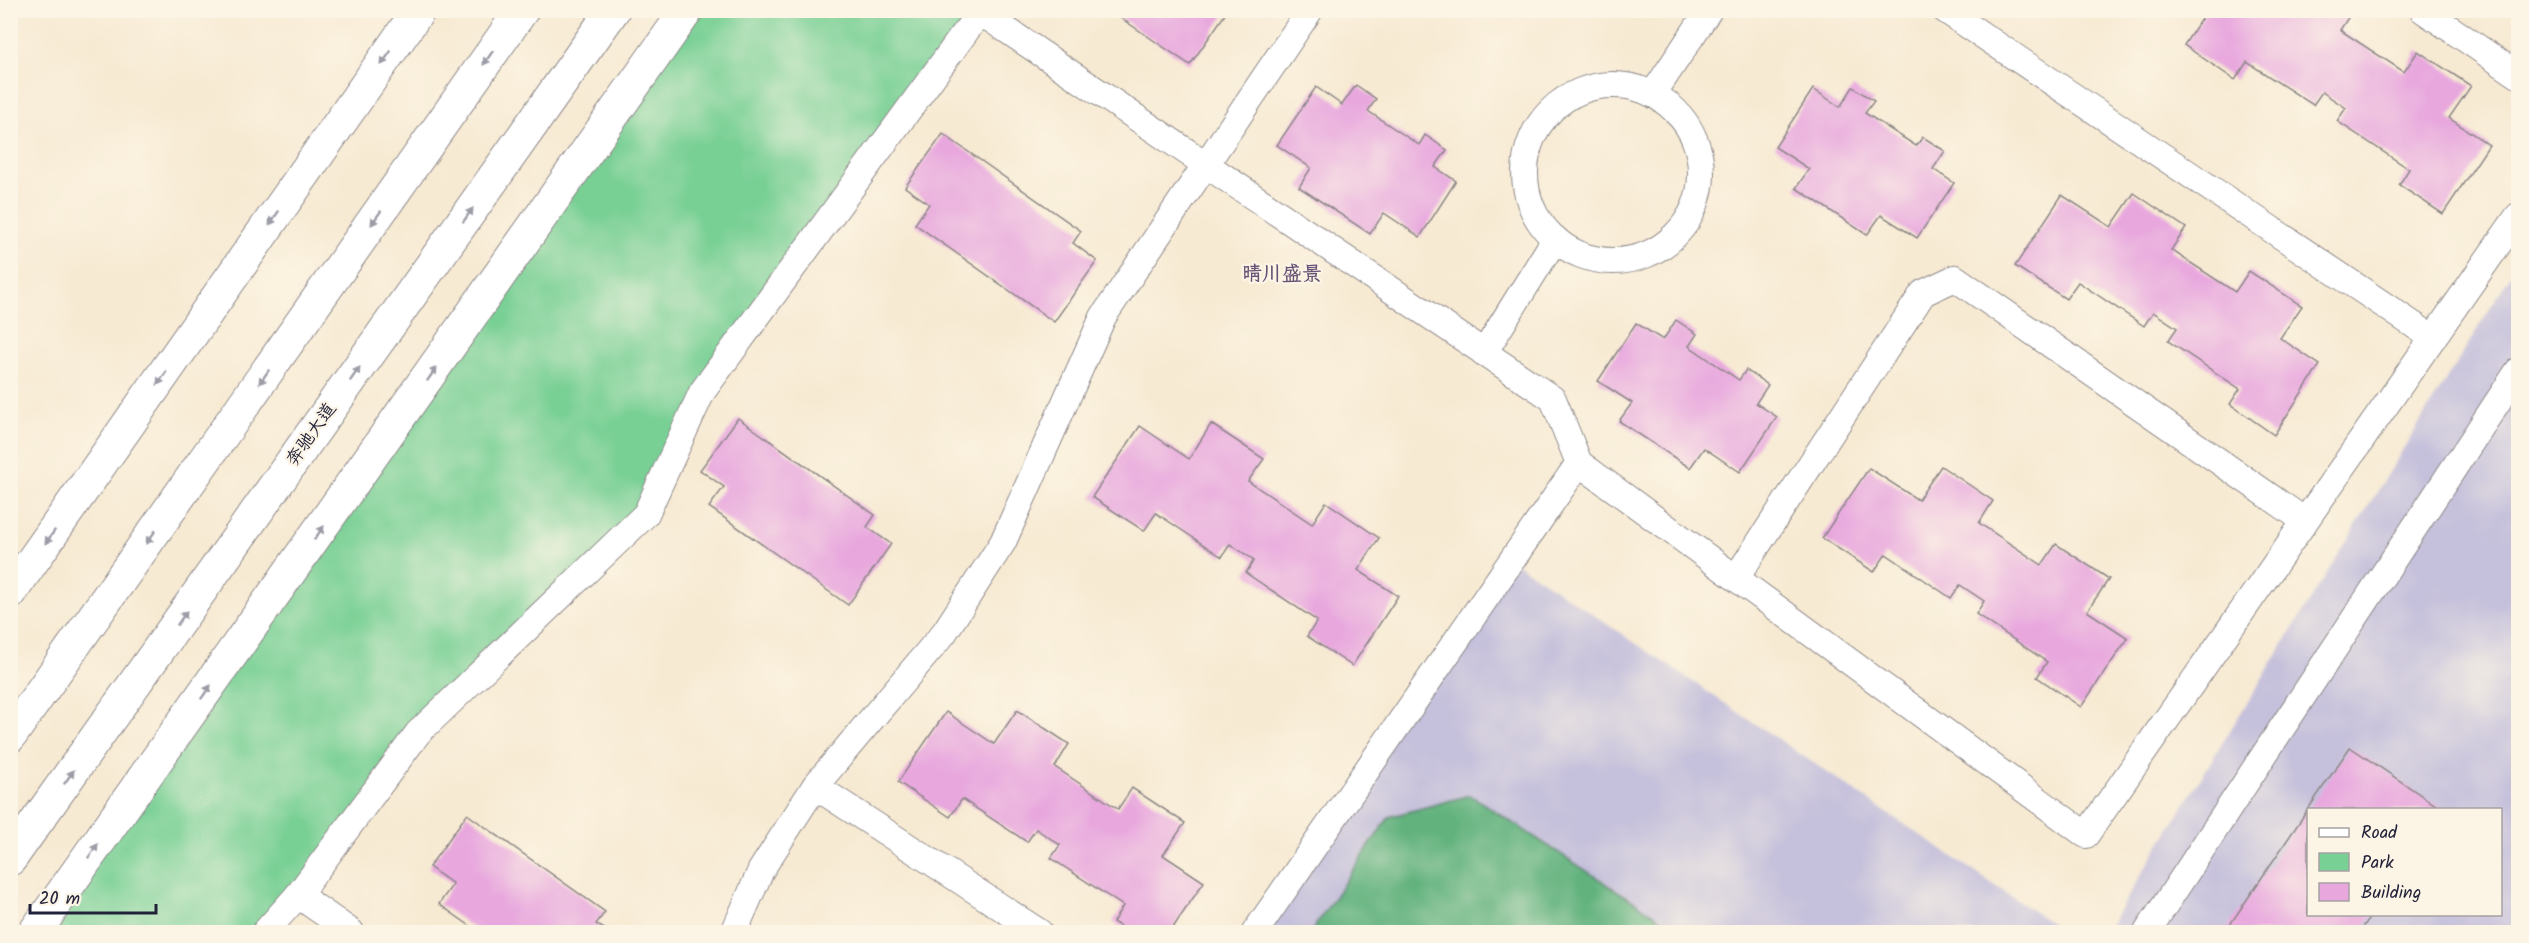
<svg xmlns="http://www.w3.org/2000/svg" width="2529" height="943" viewBox="0 0 2529 943" font-family="Kalam,'LXGW WenKai TC',sans-serif">
  <style>
    .industrial { fill: #c5c0db; fill-rule: evenodd }
    .green { fill: #79d095; stroke: #4e7968; stroke-width: 1.5 }
    .forest { fill: #62b27e; stroke: #426a5c; stroke-width: 1.5 }
    .building { fill: #e8a8de }
    .lines { fill: none; stroke-linecap: round; stroke-linejoin: round }
    .service-casing { stroke: #8c8687; stroke-width: 28 }
    .tertiary-casing { stroke: #8c8687; stroke-width: 35 }
    .primary-casing { stroke: #8c8687; stroke-width: 35 }
    .service { stroke: #fff; stroke-width: 26 }
    .tertiary { stroke: #fff; stroke-width: 33 }
    .primary { stroke: #fff; stroke-width: 33 }
    .oneway { fill: #9c9ca7 }
    .labels { text-anchor: middle; dominant-baseline: central; stroke-width: 4.5; stroke-linejoin: round; paint-order: stroke }
    .street-label { font-size: 18px; fill: #22223b; stroke: #fcf5e5 }
    .neighbourhood-label { font-size: 20px; font-weight: bold; fill: #675174; stroke: #fcf5e5 }
  </style>
  <rect width="100%" height="100%" fill="#fcf5e5"/>
  <filter id="ink" filterUnits="userSpaceOnUse"><feTurbulence type="fractalNoise" baseFrequency=".0167" numOctaves="2"/><feDisplacementMap in="SourceGraphic" scale="12" xChannelSelector="R" yChannelSelector="G"/><feConvolveMatrix kernelMatrix="1 2 1 2 8 2 1 2 1" color-interpolation-filters="sRGB"/></filter>
  <filter id="wash" filterUnits="userSpaceOnUse"><feTurbulence type="fractalNoise" baseFrequency=".008" numOctaves="4" result="noise"/><feDisplacementMap in="SourceGraphic" scale="24" xChannelSelector="R" yChannelSelector="G"/><feGaussianBlur stdDeviation="1.35" result="paint"/><feColorMatrix in="noise" values="0 0 0 0 0 0 0 0 0 0 0 0 0 0 0 0 0 1.4 0 .05"/><feComposite in="paint" operator="in"/></filter>
  <g filter="url(#wash)">
    <rect width="100%" height="100%" fill="#f7ead3"/>
    <g class="industrial">
      <path d="M2518,263V932H2106ZM2308,810H2500V914H2308Z"/>
      <polygon points="1512,560 2064,932 1257,932"/>
    </g>
    <polygon class="green" points="680,11 981,11 702,392 646,514 418,733 265,932 35,932"/>
    <polygon class="forest" points="1470,795 1681,932 1311,932 1389,817"/>
    <g id="blocks">
      <g class="building">
        <polygon points="1109,10 1228,10 1190,65"/>
        <polygon points="2207,10 2353,10 2340,30 2404,72 2418,51 2471,86 2449,118 2489,145 2443,214 2399,185 2409,169 2337,121 2346,108 2322,92 2313,105 2247,62 2235,80 2184,45"/>
        <polygon points="1356,85 1376,99 1368,111 1419,145 1425,135 1447,150 1435,167 1456,181 1420,237 1384,213 1370,234 1299,187 1311,168 1277,145 1316,87 1342,105"/>
        <polygon points="1853,87 1874,101 1865,113 1916,146 1923,137 1945,151 1933,169 1954,183 1917,238 1881,215 1867,235 1796,188 1809,169 1775,147 1813,89 1840,107"/>
        <polygon points="943,134 1081,231 1073,243 1097,261 1054,322 915,224 929,204 905,187"/>
        <polygon points="2134,193 2186,228 2171,250 2235,292 2249,271 2302,306 2280,338 2320,365 2274,435 2230,404 2240,389 2168,341 2177,328 2153,312 2144,326 2078,282 2066,299 2015,266 2062,195 2111,227"/>
        <polygon points="1676,320 1697,334 1689,346 1739,380 1746,370 1768,385 1756,403 1777,417 1740,472 1704,448 1690,468 1619,421 1632,403 1598,381 1636,323 1663,340"/>
        <polygon points="738,418 875,515 867,527 891,544 848,605 709,507 724,487 700,470"/>
        <polygon points="1211,424 1264,459 1248,481 1312,524 1326,502 1379,538 1358,570 1398,596 1352,666 1307,636 1317,621 1246,573 1254,560 1230,544 1222,557 1156,513 1144,531 1092,497 1140,426 1189,459"/>
        <polygon points="1941,466 1993,501 1979,523 2042,565 2056,544 2109,579 2087,611 2128,638 2081,707 2037,677 2047,662 1976,614 1984,601 1960,585 1951,598 1886,554 1874,572 1822,538 1869,468 1918,500"/>
        <polygon points="1017,710 1069,744 1055,767 1118,809 1132,788 1185,823 1163,855 1204,882 1170,932 1129,932 1113,922 1123,906 1051,858 1060,845 1036,829 1027,842 962,799 950,817 898,782 946,712 994,744"/>
        <polygon points="2350,747 2443,810 2308,810 2308,914 2372,914 2360,932 2225,932"/>
        <polygon points="467,814 605,912 596,924 609,932 479,932 439,904 453,884 429,867"/>
      </g>
    </g>
  </g>
  <g filter="url(#ink)">
    <use href="#blocks" fill-opacity="0" stroke="#8c8687" stroke-width="1.5"/>
    <g class="lines">
      <g class="service-casing">
        <g id="service">
          <polyline points="981,10 980,12 1553,399 1579,463 2086,835 2518,216"/>
          <polyline points="1945,10 2433,338"/>
          <polyline points="2423,10 2518,75"/>
          <circle cx="1613" cy="173" r="88"/>
          <polyline points="1653,94 1709,10"/>
          <polyline points="1484,353 1555,239"/>
          <polyline points="1736,578 1923,293 1955,278 2305,521"/>
          <polyline points="815,786 1039,932"/>
          <polyline points="298,895 351,932"/>
          <polyline points="265,932 298,895 418,733 646,514 702,392 980,12"/>
          <polyline points="734,932 761,870 815,786 944,633 1003,542 1103,317 1310,10"/>
          <polyline points="1255,932 1579,463"/>
          <polyline points="2147,932 2518,371"/>
        </g>
      </g>
      <g class="tertiary-casing">
        <g id="tertiary">
          <polyline points="10,593 419,10"/>
          <polyline points="35,932 687,10"/>
        </g>
      </g>
      <g class="primary-casing">
        <g id="primary">
          <polyline points="10,736 522,10"/>
          <polyline points="10,859 613,10"/>
        </g>
      </g>
      <use href="#service" class="service"/>
      <use href="#tertiary" class="tertiary"/>
      <use href="#primary" class="primary"/>
    </g>
    <defs><path id="oneway-solid" d="M-6-.8H1V-3.2L6.5 0L1 3.2V.8H-6Z" transform="scale(1.5)"/></defs>
    <g class="oneway">
      <use href="#oneway-solid" transform="translate(386 58) rotate(125)"/>
      <use href="#oneway-solid" transform="translate(488 58) rotate(125)"/>
      <use href="#oneway-solid" transform="translate(468 215) rotate(-55)"/>
      <use href="#oneway-solid" transform="translate(274 218) rotate(125)"/>
      <use href="#oneway-solid" transform="translate(376 218) rotate(125)"/>
      <use href="#oneway-solid" transform="translate(355 374) rotate(-55)"/>
      <use href="#oneway-solid" transform="translate(432 374) rotate(-55)"/>
      <use href="#oneway-solid" transform="translate(264 377) rotate(125)"/>
      <use href="#oneway-solid" transform="translate(162 378) rotate(125)"/>
      <use href="#oneway-solid" transform="translate(319 533) rotate(-55)"/>
      <use href="#oneway-solid" transform="translate(50 537) rotate(125)"/>
      <use href="#oneway-solid" transform="translate(151 537) rotate(125)"/>
      <use href="#oneway-solid" transform="translate(182 618) rotate(-55)"/>
      <use href="#oneway-solid" transform="translate(206 692) rotate(-55)"/>
      <use href="#oneway-solid" transform="translate(69 777) rotate(-55)"/>
      <use href="#oneway-solid" transform="translate(93 851) rotate(-55)"/>
    </g>
  </g>
  <g class="labels">
    <g class="street-label">
      <text transform="translate(312 435) rotate(-55)">奔驰大道</text>
    </g>
    <g class="neighbourhood-label">
      <text x="1282" y="275">晴川盛景</text>
    </g>
  </g>
  <rect width="2529" height="943" fill="none" stroke="#fcf5e5" stroke-width="36"/>
  <rect x="2307" y="808" width="195" height="108" fill="#fcf5e5" stroke="#a5a1a1" stroke-width="1.5"/>
  <rect x="2319" y="828" width="30" height="9" fill="#ffffff" stroke="#a5a1a1" stroke-width="1.5"/>
  <text x="2361" y="838" font-size="18" fill="#22223b">Road</text>
  <rect x="2319" y="853" width="30" height="18" fill="#79d095" stroke="#a5a1a1" stroke-width="1.5"/>
  <text x="2361" y="868" font-size="18" fill="#22223b">Park</text>
  <rect x="2319" y="883" width="30" height="18" fill="#e8a8de" stroke="#a5a1a1" stroke-width="1.5"/>
  <text x="2361" y="898" font-size="18" fill="#22223b">Building</text>
  <path d="M30 904v9h126v-9" fill="none" stroke="#22223b" stroke-width="3"/>
  <text x="39" y="904" font-size="18" fill="#22223b" stroke="#fcf5e5" stroke-width="4.5" paint-order="stroke">20 m</text>
</svg>
